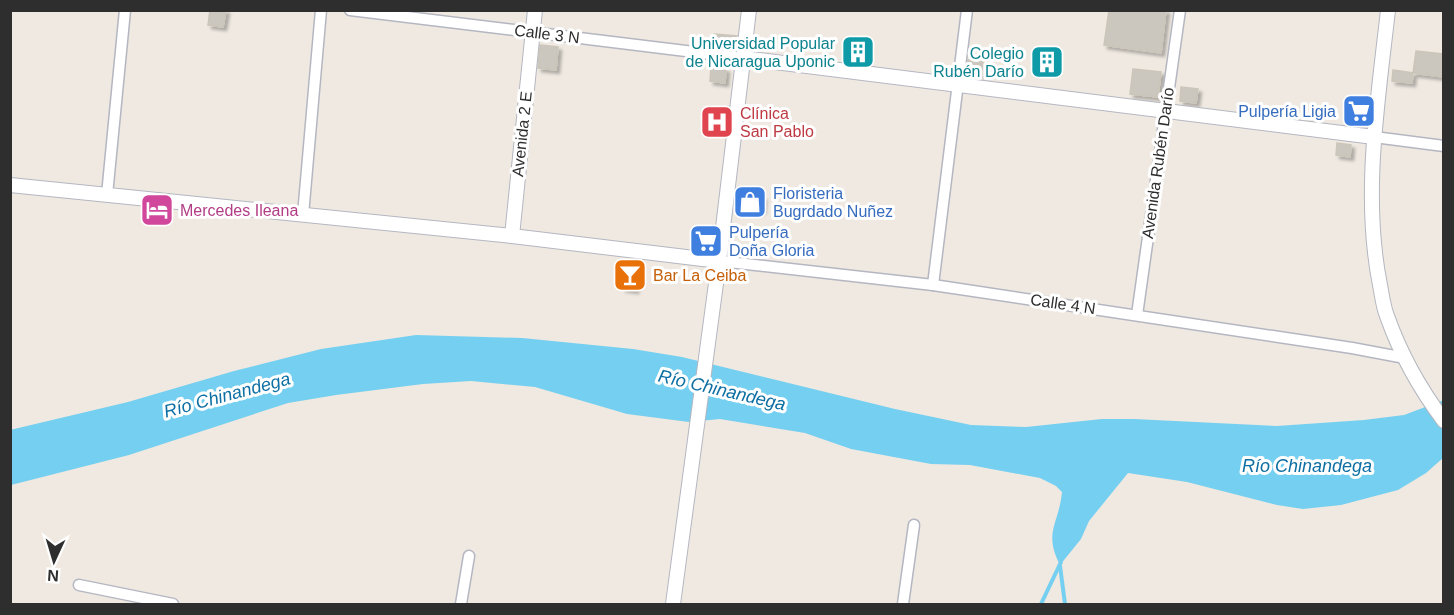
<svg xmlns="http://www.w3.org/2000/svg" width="1454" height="615" viewBox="0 0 1454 615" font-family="Helvetica,sans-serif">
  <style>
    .water { fill: #75cff0 }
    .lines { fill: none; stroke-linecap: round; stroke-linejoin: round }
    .stream { stroke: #75cff0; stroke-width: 4 }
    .building { fill: #cbc7bf; stroke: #cbc5ba; stroke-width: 1.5; filter: url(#shadow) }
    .minor-casing { stroke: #b4b7c1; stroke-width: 13 }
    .tertiary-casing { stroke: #b4b7c1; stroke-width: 16 }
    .minor { stroke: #fff; stroke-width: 10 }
    .tertiary { stroke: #fff; stroke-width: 14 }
    .labels { text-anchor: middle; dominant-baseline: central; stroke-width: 6; stroke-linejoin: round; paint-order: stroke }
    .street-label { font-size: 16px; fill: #2e2e2e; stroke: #fff }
    .culture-label { font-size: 16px; fill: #0d838f; stroke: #fff; text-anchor: end }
    .shop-label { font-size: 16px; fill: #366cbe; stroke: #fff; text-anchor: start }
    .health-label { font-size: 16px; fill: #be3a42; stroke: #fff; text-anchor: start }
    .hotel-label { font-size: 16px; fill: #b23c85; stroke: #fff; text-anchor: start }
    .food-label { font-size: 16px; fill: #c56008; stroke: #fff; text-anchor: start }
    .water-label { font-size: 18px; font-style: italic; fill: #0d6fa3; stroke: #fff }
  </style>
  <defs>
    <filter id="shadow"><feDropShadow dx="3.5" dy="3.5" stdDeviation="1.5" flood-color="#0004"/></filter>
  </defs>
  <rect width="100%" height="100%" fill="#efe9e1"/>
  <path class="water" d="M416,335L522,338L633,349L682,357L895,409L971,425L1026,427L1102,419H1134L1277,426L1364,420L1404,415L1444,400L1443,458L1426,473L1398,490L1341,505L1303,509L1277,505L1187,482L1128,473L1089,521L1081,539L1060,565C1043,532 1059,524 1062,492L1056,486L1040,478L970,465L931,464L851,449L805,433L720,419L689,422L627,414L535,387L471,381L423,384L336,395L288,403L129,455L11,485L10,430L128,402L234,371L321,349Z"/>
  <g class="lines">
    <g class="stream">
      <polyline points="1060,566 1065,604"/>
      <polyline points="1041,604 1061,562"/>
    </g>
  </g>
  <g class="building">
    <polygon points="210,10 226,10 223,27 208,25"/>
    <polygon points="1109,10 1166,10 1161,53 1104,45"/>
    <polygon points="714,34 737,36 736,40 729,45 713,44"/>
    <polygon points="850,44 868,46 867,60 849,58"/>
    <polygon points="540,45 558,47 556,70 538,68"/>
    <polygon points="1416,51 1443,54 1443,77 1413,73"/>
    <polygon points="968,60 987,62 986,75 971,73 967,69"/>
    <polygon points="711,67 726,69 725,83 710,81"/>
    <polygon points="1133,69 1161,72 1158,97 1130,94"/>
    <polygon points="1393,70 1413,73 1412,83 1392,81"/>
    <polygon points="1181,87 1198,89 1196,103 1180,101"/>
    <polygon points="1352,99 1368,100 1366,121 1359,126 1349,125"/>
    <polygon points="710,114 725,115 724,130 709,129"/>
    <polygon points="1337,143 1351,145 1350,157 1336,155"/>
    <polygon points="738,194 763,197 762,210 736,207"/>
    <polygon points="701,235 712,236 711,248 700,247"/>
    <polygon points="625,261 638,263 635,290 622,288"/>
  </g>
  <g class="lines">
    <g class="minor-casing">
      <g id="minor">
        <polyline points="350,10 743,58"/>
        <polyline points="1374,137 1444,146"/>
        <polyline points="107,195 125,10"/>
        <polyline points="303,215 321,10"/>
        <polyline points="719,261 933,285 1352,348 1405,358"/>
        <polyline points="933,285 967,10"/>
        <polyline points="1137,315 1180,10"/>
        <polyline points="79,585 173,604"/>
        <polyline points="461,604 469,556"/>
        <polyline points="903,604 914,525"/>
      </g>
    </g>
    <g class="tertiary-casing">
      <g id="tertiary">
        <path d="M1388,10C1378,101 1362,195 1380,285C1382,295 1383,306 1387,316C1400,353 1420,389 1444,421"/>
        <polyline points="743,58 1374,137"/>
        <polyline points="10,185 512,236 719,261"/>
        <polyline points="512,236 535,10"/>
        <polyline points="673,604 719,261 749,10"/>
      </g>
    </g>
    <use href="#minor" class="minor"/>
    <use href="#tertiary" class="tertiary"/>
  </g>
  <defs>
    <g id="building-square" transform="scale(1.725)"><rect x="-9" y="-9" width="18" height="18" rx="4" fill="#0f9aa8" stroke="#fff"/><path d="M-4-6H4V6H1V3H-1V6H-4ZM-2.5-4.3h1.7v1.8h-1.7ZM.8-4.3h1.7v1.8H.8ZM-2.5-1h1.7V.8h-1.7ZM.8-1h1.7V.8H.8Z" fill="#fff"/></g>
    <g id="supermarket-square" transform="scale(1.725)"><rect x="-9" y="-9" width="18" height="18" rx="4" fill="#3f7fe0" stroke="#fff"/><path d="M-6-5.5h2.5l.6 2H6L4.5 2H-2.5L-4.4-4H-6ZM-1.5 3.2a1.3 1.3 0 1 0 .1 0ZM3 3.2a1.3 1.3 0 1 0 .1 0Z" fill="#fff"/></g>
    <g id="hospital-square" transform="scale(1.725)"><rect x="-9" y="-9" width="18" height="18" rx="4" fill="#e0444e" stroke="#fff"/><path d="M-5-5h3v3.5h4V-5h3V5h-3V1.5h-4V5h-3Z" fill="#fff"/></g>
    <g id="shop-square" transform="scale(1.725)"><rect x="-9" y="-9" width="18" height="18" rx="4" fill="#3f7fe0" stroke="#fff"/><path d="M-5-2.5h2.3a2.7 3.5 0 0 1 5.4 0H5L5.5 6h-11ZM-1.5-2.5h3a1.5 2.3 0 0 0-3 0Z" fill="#fff"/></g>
    <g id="hotel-square" transform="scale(1.725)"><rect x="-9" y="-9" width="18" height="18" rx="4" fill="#d1479c" stroke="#fff"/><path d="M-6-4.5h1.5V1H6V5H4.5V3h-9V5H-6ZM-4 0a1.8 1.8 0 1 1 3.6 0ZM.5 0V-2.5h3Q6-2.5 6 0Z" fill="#fff"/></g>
    <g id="bar-square" transform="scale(1.725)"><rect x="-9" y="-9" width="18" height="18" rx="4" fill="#e8710a" stroke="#fff"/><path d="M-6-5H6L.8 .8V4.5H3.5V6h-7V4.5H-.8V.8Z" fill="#fff"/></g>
  </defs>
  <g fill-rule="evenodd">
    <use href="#building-square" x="858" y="52"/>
    <use href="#building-square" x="1047" y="62"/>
    <use href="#supermarket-square" x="1359" y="111"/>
    <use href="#hospital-square" x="717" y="122"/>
    <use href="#shop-square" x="750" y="202"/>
    <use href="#hotel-square" x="157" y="210"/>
    <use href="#supermarket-square" x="706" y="241"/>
    <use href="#bar-square" x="630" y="275"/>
  </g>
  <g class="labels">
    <g class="street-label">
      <text transform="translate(547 34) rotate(7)">Calle 3 N</text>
      <text transform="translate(522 134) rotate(-84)">Avenida 2 E</text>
      <text transform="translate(1158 163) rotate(-82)">Avenida Rubén Darío</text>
      <text transform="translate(1063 304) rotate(8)">Calle 4 N</text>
    </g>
    <g class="culture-label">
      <text x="835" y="43">Universidad Popular<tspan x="835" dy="18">de Nicaragua Uponic</tspan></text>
      <text x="1024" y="53">Colegio<tspan x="1024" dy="18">Rubén Darío</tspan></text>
    </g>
    <g class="shop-label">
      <text x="1336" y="111" text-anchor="end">Pulpería Ligia</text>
      <text x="773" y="193">Floristeria<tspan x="773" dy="18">Bugrdado Nuñez</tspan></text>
      <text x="729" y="232">Pulpería<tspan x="729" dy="18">Doña Gloria</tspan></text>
    </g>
    <g class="health-label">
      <text x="740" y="113">Clínica<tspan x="740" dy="18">San Pablo</tspan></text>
    </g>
    <g class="hotel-label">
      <text x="180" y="210">Mercedes Ileana</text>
    </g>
    <g class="food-label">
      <text x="653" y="275">Bar La Ceiba</text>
    </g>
    <g class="water-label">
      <text transform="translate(722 390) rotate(13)">Río Chinandega</text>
      <text transform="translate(227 395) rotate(-15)">Río Chinandega</text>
      <text x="1307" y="466">Río Chinandega</text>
    </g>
  </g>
  <rect width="1454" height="615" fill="none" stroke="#2e2e2e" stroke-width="24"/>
  <g transform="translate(54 561) rotate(184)" stroke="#ffffff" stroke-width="4.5" paint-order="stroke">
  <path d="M0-4.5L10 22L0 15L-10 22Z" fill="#2e2e2e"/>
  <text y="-9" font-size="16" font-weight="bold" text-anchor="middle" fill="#2e2e2e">N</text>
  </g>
</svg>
